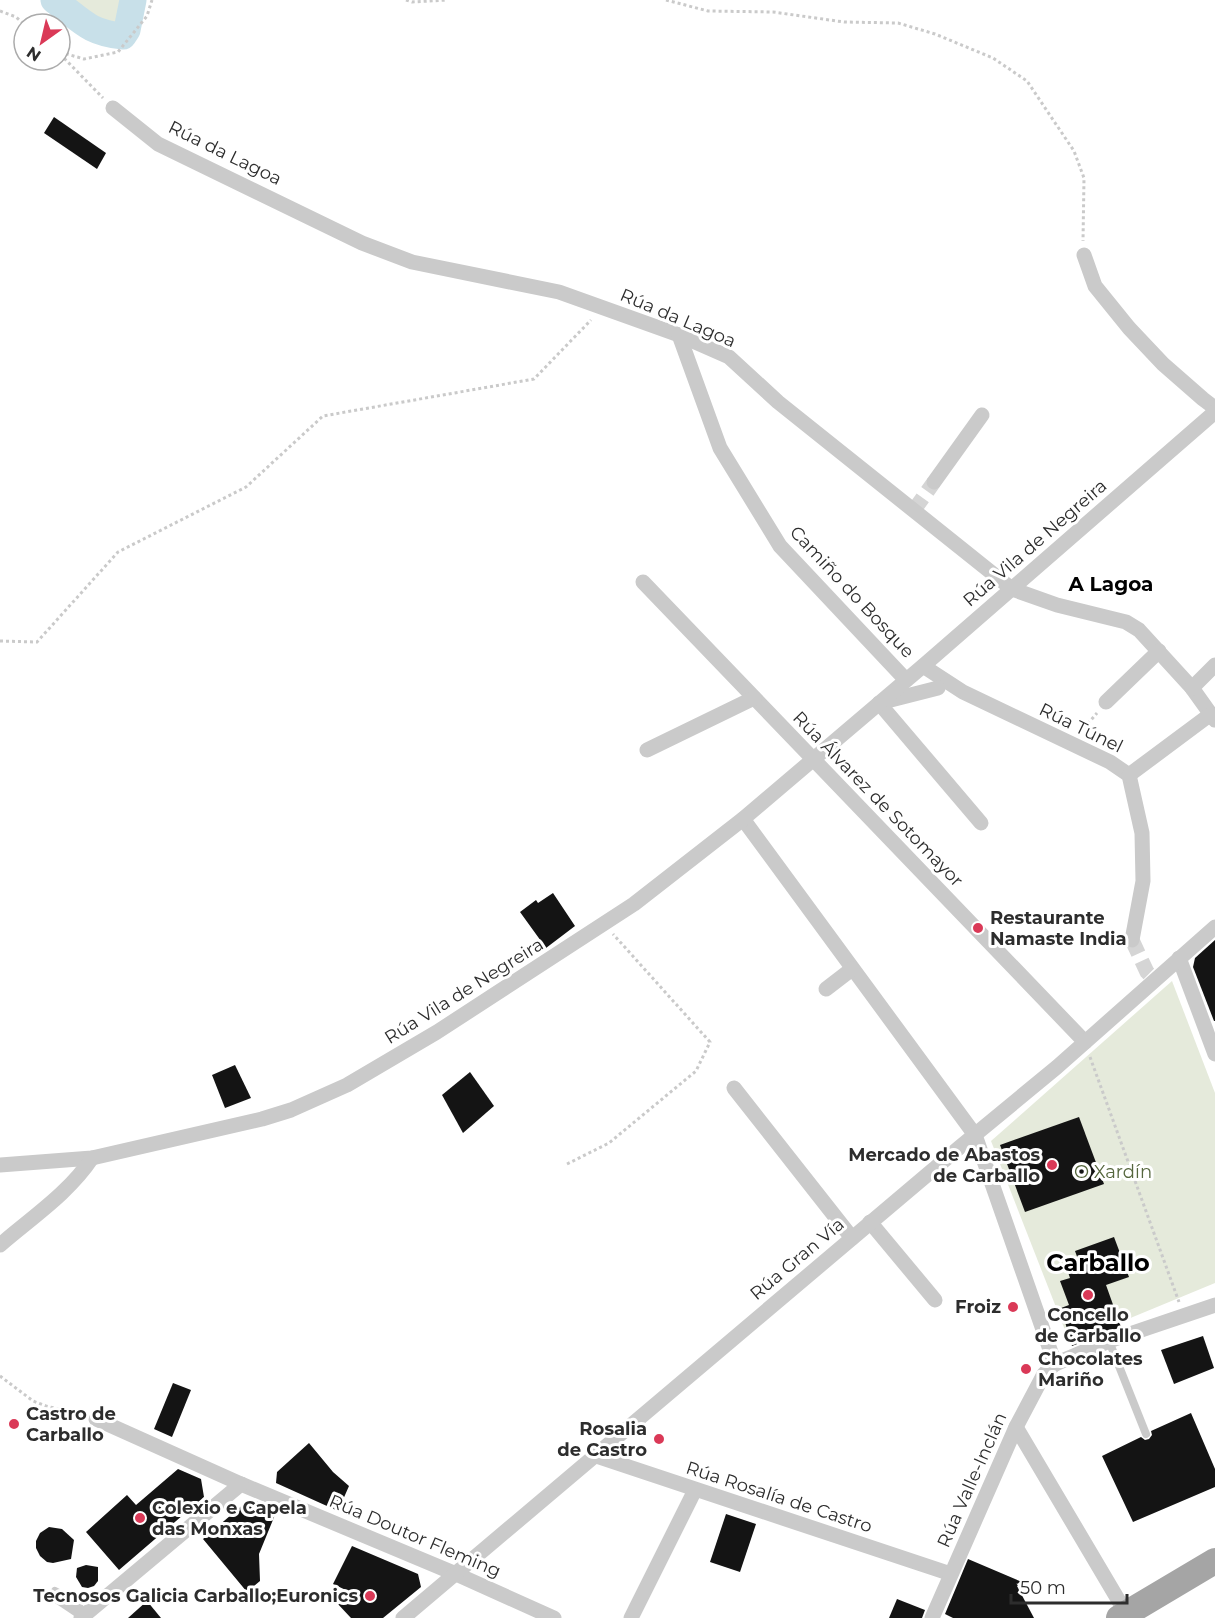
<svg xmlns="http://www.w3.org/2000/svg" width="1215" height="1618" viewBox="0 0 1215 1618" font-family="Montserrat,sans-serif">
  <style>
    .green { fill: #e5eadb }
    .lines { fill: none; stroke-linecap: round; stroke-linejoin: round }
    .river { stroke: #c8e0e9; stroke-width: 27 }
    .building { fill: #141414 }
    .street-tunnel { stroke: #d5d5d5; stroke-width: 15; stroke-dasharray: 15 8; stroke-linecap: butt }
    .path { stroke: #cacaca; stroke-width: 3; stroke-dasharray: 3 3; stroke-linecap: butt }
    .lane { stroke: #cacaca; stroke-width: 8 }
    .street { stroke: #cacaca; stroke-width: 15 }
    .primary { stroke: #a5a5a5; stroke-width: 26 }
    .poi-dot { fill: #da3957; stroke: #fff; stroke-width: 2 }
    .labels { text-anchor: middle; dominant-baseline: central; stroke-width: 6; stroke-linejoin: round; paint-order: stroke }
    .street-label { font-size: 18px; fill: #2d2d2d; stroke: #fff }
    .poi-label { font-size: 18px; font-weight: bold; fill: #2d2d2d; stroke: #fff; text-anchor: start }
    .park-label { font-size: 18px; fill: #55663d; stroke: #fff }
    .neighbourhood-label { font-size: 20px; font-weight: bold; fill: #000; stroke: #fff }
    .district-label { font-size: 24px; font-weight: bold; fill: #000; stroke: #fff }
  </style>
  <rect width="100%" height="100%" fill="#fff"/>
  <g class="green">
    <path d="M54,0H133L127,30L123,36C88,33 80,19 54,0Z"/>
    <polygon points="1172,981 1215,1093 1215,1283 1070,1343 991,1141"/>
  </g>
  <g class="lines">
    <path class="river" d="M54,0C80,19 88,33 123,36L127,30L133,0"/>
  </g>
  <g class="building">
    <polygon points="54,117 106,153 97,169 44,133"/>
    <polygon points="553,893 575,926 546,948 520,912 536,900 538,903"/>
    <polygon points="1215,940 1215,1021 1214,1021 1193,967 1195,958"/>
    <polygon points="235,1065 251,1098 225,1108 212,1075"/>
    <polygon points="470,1072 494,1106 463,1133 442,1095"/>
    <polygon points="1079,1117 1104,1184 1025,1212 1000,1145"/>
    <polygon points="1114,1237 1129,1277 1106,1285 1121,1327 1072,1346 1061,1308 1069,1305 1060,1281 1070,1278 1067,1269 1080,1265 1075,1251"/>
    <polygon points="1203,1336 1214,1368 1174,1384 1161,1350"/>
    <polygon points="173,1383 191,1390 172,1437 154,1429"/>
    <polygon points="1191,1413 1215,1469 1215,1487 1133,1522 1102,1456 1141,1437 1145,1440 1149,1439 1152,1435 1151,1431"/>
    <polygon points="309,1443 333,1472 349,1486 338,1511 276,1483 277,1472"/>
    <polygon points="178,1469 201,1479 204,1497 119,1570 86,1532 127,1495 136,1505"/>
    <polygon points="256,1501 277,1510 259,1554 260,1581 247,1592 203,1539 245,1503"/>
    <polygon points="726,1514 756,1524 740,1572 710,1562"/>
    <polygon points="49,1527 62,1529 74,1540 71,1559 53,1563 47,1562 40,1556 36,1548 36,1541 40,1533"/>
    <polygon points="352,1546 418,1574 421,1587 383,1618 351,1618 336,1602 350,1592 333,1584"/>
    <polygon points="968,1559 1022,1582 1017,1586 1034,1618 953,1618 945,1614"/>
    <polygon points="86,1565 98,1567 98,1581 94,1586 88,1588 82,1587 76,1577 77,1568"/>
    <polygon points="897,1599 925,1610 922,1618 889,1618"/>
    <polygon points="147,1601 161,1618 128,1618"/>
  </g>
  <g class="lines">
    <g class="street-tunnel">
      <polyline points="914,510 934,482"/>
      <polyline points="1132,940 1147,972 1154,979"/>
    </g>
    <g class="path">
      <polyline points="406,0 412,2 447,0"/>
      <polyline points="666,0 708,11 773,12 844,22 898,23 935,34 993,58 1027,81 1074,151 1084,178 1083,241"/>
      <polyline points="0,11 16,17 24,24"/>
      <polyline points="60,52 84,59 118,52 147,16 152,0"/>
      <polyline points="60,54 103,98"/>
      <polyline points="0,641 37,642 118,552 246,487 323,416 534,379 591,320"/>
      <polyline points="1080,733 1097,713"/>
      <polyline points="1090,1057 1179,1302"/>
      <polyline points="567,1164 609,1143 696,1071 710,1042 613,934"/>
      <polyline points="0,1376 33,1401 46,1406 83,1415"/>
    </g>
    <g class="lane">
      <polyline points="1109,1341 1146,1434"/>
      <polyline points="55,1591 66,1597 80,1608 77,1611"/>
      <polyline points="50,1595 83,1617"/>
    </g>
    <g class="street">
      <polyline points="113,108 158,144 362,243 412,262 559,292 679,335 729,357 778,402 1012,589 1057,605 1126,622 1139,630 1192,688 1215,720"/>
      <polyline points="1084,255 1095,286 1129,328 1163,364 1203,399 1215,408"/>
      <polyline points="679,335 720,448 780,546 906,680"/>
      <polyline points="934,482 982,415"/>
      <polyline points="643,582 1085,1042"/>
      <polyline points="923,666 963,692 1110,762 1129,775 1142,833 1143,881 1132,940"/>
      <polyline points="938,688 879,703 981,823"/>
      <polyline points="1192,688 1215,665"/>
      <polyline points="1106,702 1159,651"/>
      <polyline points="647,750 754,698"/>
      <polyline points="1129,775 1211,714"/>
      <polyline points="743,819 975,1135 1055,1364"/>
      <polyline points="1179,958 1215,1054"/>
      <polyline points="826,989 852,969"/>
      <polyline points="734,1088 852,1238"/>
      <polyline points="0,1165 92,1158 262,1119 291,1110 347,1085 437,1032 634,904 743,819 923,666 1215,412"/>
      <polyline points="870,1222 935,1300"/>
      <path d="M0,1245C31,1218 69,1193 92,1158"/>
      <polyline points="96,1419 241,1484 456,1574 554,1618"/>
      <polyline points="1016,1427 1129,1618"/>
      <polyline points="596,1456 951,1574"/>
      <polyline points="81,1618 241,1484"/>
      <polyline points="403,1618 960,1147 1057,1067 1215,927"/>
      <polyline points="631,1618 695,1490"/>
      <polyline points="932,1618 1016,1427 1044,1374 1055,1364 1109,1341 1215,1305"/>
    </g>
    <polyline class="primary" points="1119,1618 1215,1561"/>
  </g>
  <g class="poi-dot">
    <circle cx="978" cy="928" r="6"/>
    <circle cx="1052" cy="1165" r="6"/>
    <circle cx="1088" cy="1295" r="6"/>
    <circle cx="1013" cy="1307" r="6"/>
    <circle cx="1026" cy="1369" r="6"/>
    <circle cx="14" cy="1424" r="6"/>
    <circle cx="659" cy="1439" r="6"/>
    <circle cx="140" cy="1518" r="6"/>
    <circle cx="370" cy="1596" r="6"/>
  </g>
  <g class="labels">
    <g class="street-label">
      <text transform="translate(225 153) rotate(26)">Rúa da Lagoa</text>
      <text transform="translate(678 318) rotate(23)">Rúa da Lagoa</text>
      <text transform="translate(1035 543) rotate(-41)">Rúa Vila de Negreira</text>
      <text transform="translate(852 592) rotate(47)">Camiño do Bosque</text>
      <text transform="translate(1081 728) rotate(26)">Rúa Túnel</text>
      <text transform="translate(878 799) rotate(46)">Rúa Álvarez de Sotomayor</text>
      <text transform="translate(464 991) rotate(-32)">Rúa Vila de Negreira</text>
      <text transform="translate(797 1259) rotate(-40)">Rúa Gran Vía</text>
      <text transform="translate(972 1480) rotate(-66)">Rúa Valle-Inclán</text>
      <text transform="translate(779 1497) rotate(18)">Rúa Rosalía de Castro</text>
      <text transform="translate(415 1536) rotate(23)">Rúa Doutor Fleming</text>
    </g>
    <g class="poi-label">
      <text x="990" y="918">Restaurante<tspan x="990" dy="21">Namaste India</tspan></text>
      <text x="1040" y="1155" text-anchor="end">Mercado de Abastos<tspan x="1040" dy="21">de Carballo</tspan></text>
      <text x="1001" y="1307" text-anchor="end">Froiz</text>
      <text x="1088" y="1315" text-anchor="middle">Concello<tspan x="1088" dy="21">de Carballo</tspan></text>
      <text x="1038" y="1359">Chocolates<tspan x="1038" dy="21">Mariño</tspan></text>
      <text x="26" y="1414">Castro de<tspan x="26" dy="21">Carballo</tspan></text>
      <text x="647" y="1429" text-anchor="end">Rosalia<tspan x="647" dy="21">de Castro</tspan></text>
      <text x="152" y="1508">Colexio e Capela<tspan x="152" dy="21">das Monxas</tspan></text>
      <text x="358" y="1596" text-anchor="end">Tecnosos Galicia Carballo;Euronics</text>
    </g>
    <g class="park-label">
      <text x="1113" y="1172">O Xardín</text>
    </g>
    <g class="neighbourhood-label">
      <text x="1111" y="584">A Lagoa</text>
    </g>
    <g class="district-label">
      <text x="1098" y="1262">Carballo</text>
    </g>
  </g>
  <g transform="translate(42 42) rotate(214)"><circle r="28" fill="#ffffff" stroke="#ababab" stroke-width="1.5"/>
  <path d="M0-4.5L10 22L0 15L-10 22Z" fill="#da3957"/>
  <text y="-9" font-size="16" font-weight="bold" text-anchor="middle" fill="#2d2d2d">N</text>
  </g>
  <path d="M1011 1594v9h116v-9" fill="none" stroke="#2d2d2d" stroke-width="3"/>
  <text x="1020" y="1594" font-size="18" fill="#2d2d2d" stroke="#ffffff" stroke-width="4.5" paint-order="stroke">50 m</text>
</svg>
